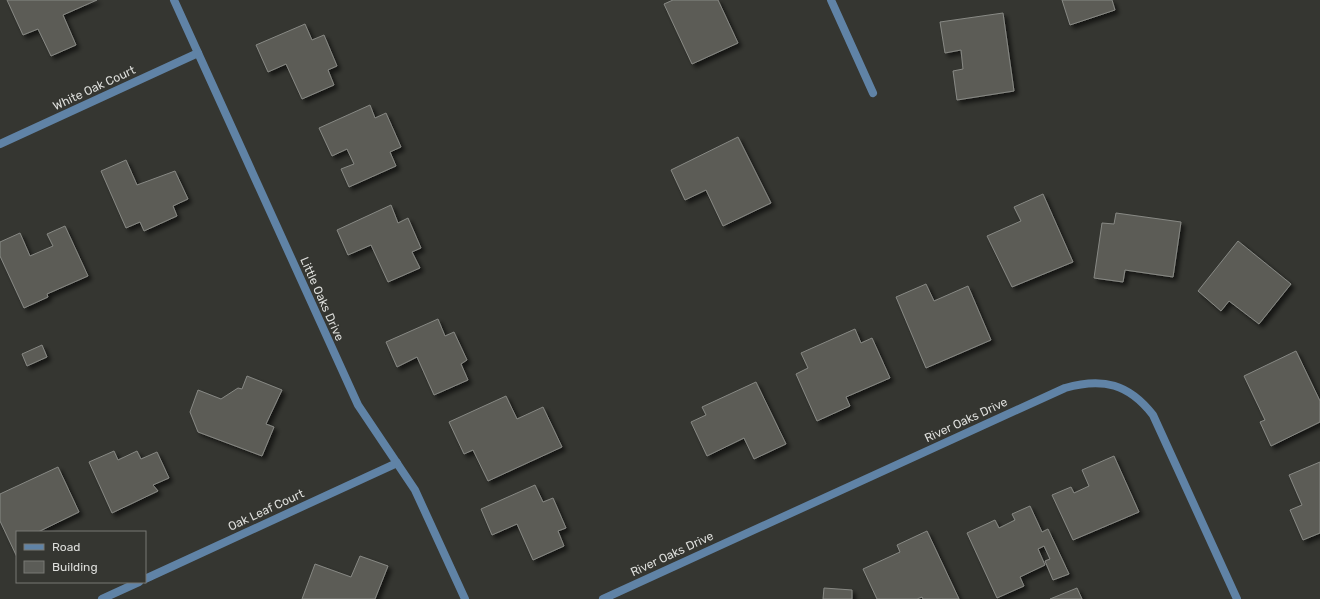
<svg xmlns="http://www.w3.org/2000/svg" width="1320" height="599" viewBox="0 0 1320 599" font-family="Rubik,sans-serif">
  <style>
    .building { fill: #5b5c57; stroke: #888984; filter: url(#shadow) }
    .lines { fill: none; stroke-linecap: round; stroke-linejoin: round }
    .minor { stroke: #6083a6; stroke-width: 8 }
    .labels { text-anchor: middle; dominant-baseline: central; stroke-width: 3; stroke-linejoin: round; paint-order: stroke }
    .street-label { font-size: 12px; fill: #dddedb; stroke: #353631 }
  </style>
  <defs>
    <filter id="shadow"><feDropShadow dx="3.5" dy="3.5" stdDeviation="2" flood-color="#0009"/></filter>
  </defs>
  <rect width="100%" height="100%" fill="#353631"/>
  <g class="building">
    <polygon points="7,0 97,0 63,15 76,45 51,56 38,29 23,35"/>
    <polygon points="673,0 718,0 738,43 692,64 664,4"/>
    <polygon points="1062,0 1112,0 1115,10 1070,25"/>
    <polygon points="1003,13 1014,91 957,100 953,71 963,69 961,50 945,53 940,22"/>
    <polygon points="305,24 312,40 324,35 337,66 328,70 334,85 302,99 286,64 268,72 256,45"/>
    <polygon points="370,105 375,118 386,113 401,147 390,152 396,166 349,187 341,169 354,164 347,149 332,156 319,128"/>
    <polygon points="738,137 771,203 723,226 706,190 685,200 671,170"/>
    <polygon points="126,160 137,185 175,171 188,199 173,206 177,216 144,231 140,222 126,228 101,171"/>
    <polygon points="1043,194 1073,262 1012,287 987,236 1021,221 1014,207"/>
    <polygon points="391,205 398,223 408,218 421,248 412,252 420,268 388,282 371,245 348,255 337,230"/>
    <polygon points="1116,213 1181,222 1173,277 1125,270 1123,282 1094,278 1102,223 1114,224"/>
    <polygon points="65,226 88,276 47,294 48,297 24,308 0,256 0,242 20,233 30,256 53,246 47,234"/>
    <polygon points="1238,241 1291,284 1259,324 1229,301 1221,311 1198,291"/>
    <polygon points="926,284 934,301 968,286 991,340 926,368 896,297"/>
    <polygon points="438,319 445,336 454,332 467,360 461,364 468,380 434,395 417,357 397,367 386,342"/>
    <polygon points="855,329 861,343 872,338 890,378 846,397 850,406 817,421 796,374 808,368 801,353"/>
    <polygon points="42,345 47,357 27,366 22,354"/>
    <polygon points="1296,351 1320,401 1320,422 1271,446 1260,422 1265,420 1244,376"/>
    <polygon points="247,376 282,390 266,424 274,427 262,456 198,432 190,412 198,390 221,399 238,388 242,389"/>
    <polygon points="756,382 786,444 754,459 744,438 707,456 691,422 706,415 702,407"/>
    <polygon points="506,396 517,419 543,407 562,447 488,481 473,450 464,454 449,422"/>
    <polygon points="114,451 118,460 137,451 141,459 157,452 169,478 153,485 158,491 112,513 89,462"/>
    <polygon points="1114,456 1139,512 1073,540 1052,495 1071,487 1074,493 1089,486 1082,470"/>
    <polygon points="1320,462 1320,533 1303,540 1290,510 1302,505 1289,475"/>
    <polygon points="58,467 79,512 38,532 17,532 17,557 0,521 0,494"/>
    <polygon points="535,485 543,502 553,498 566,528 558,531 564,546 533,560 517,524 492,535 481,509"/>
    <polygon points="1030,506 1042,532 1048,529 1069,574 1053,580 1045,561 1050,559 1044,546 1038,549 1045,565 1020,577 1024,586 997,598 967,533 995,520 999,528 1015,520 1012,514"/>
    <polygon points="927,531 959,599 923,599 922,597 917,599 877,599 863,569 900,552 897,545"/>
    <polygon points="360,556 388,566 375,599 302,599 315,564 351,577"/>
    <polygon points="824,588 852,590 852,599 823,599"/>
    <polygon points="1077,588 1082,599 1050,599"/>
  </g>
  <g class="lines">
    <g class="minor">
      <polyline points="174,0 358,405 415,490 465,599"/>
      <polyline points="831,0 873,93"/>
      <polyline points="0,144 198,53"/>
      <polyline points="145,579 397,463"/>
      <polyline points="102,599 139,582"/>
      <path d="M603,599L1065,388C1103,377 1129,384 1153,415L1237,599"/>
    </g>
  </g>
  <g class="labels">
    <g class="street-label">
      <text transform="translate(94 88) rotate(-25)">White Oak Court</text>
      <text transform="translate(322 299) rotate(66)">Little Oaks Drive</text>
      <text transform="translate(966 420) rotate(-25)">River Oaks Drive</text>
      <text transform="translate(266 510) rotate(-25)">Oak Leaf Court</text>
      <text transform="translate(672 554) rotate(-25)">River Oaks Drive</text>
    </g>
  </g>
  <rect x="16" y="531" width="130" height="52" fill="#353631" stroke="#787975"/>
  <rect x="24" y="544" width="20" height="6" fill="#6083a6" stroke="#787975"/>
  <text x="52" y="551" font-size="12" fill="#dddedb">Road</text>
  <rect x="24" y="561" width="20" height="12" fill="#5b5c57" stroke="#787975"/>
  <text x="52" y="571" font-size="12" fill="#dddedb">Building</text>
</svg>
